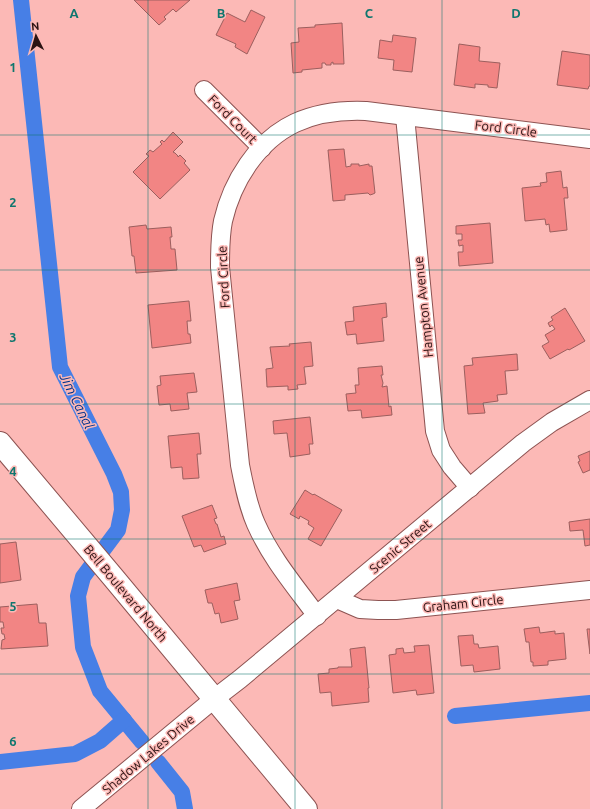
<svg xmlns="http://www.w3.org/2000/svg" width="590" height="809" viewBox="0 0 590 809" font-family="Ubuntu,sans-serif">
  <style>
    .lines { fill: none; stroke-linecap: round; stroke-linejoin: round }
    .canal { stroke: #477fe6; stroke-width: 16 }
    .building { fill: #f28584; stroke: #9b5f5e }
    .street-casing { stroke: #8d5352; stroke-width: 20 }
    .secondary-casing { stroke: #8d5352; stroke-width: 24 }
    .street { stroke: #fff; stroke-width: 18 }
    .secondary { stroke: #fff; stroke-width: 22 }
    .grid { fill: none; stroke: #0f766e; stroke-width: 1; stroke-opacity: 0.55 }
    .labels { text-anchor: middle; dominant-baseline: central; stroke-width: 3; stroke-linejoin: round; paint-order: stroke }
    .street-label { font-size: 13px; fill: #2b1313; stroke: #fcb9b6 }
    .water-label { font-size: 14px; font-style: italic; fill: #00328c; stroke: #fcb9b6 }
    .grid-label { font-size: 13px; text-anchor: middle; font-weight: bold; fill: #0f766e; stroke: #fcb9b6; stroke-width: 3; stroke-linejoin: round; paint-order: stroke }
  </style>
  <rect width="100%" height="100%" fill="#fcb9b6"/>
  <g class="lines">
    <g class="canal">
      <polyline points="21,0 60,367 114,474 121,492 122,510 118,530 83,577 78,596 83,647 100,691 142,742"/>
      <polyline points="455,716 590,703"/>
      <polyline points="0,762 75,754 100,741 124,720"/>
      <polyline points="158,762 182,792 185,809"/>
    </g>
  </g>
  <g class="building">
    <polygon points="134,0 190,0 176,12 173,9 164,17 166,19 159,25"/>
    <polygon points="251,10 265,17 247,54 235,47 236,44 216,35 227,13 245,22"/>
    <polygon points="342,23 344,64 333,64 333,62 331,63 331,65 326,65 325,63 322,63 322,68 302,70 302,72 293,73 291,43 299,42 298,28 315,27 315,25"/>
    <polygon points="393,35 416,38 412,72 393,70 394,60 378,58 380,40 392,42"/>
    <polygon points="459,44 480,47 479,61 500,63 497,88 488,87 488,85 475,84 475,88 454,85"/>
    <polygon points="562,51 590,55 590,86 589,86 588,89 557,85"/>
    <polygon points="173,132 183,142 173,152 175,153 178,156 178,157 180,155 186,161 184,163 190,170 160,199 133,172 149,156 146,154 150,150 153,152 162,144 160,142 162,140 164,142"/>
    <polygon points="344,149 346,167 351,166 351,164 359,164 359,166 369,164 369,166 372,166 375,193 373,194 370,195 368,193 345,195 345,200 333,201 328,150"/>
    <polygon points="561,171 563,188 567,187 568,198 564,198 567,230 550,232 549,224 546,225 545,219 525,221 522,188 541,186 540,183 547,182 546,173"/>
    <polygon points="490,223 493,263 459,266 458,252 463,252 463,245 459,246 458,240 462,240 462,234 456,234 456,226"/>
    <polygon points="146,225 147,229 171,227 172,237 170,237 171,249 175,249 177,270 136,273 134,256 132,256 129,227"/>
    <polygon points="189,301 191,321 187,321 188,334 190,334 191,343 152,348 148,305"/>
    <polygon points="386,303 387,317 382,318 384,341 357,344 356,334 347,335 345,322 354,321 353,307"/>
    <polygon points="565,308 585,341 569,350 568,349 550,359 542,346 549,342 545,335 555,329 552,325 550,327 548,323 553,320 551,317"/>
    <polygon points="311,342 313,366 304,367 306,384 297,385 298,389 288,390 288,386 267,387 266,369 273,368 270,347 290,346 289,344"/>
    <polygon points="517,354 518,370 505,371 507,394 497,395 498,401 483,403 485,413 468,414 464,366 473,365 472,358"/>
    <polygon points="382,366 383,375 381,375 383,383 382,387 387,386 389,407 391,406 392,415 362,418 361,410 348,411 346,394 356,393 355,385 359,385 358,368"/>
    <polygon points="194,373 197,392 187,393 189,409 171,411 170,404 159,405 157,386 161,385 160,376"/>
    <polygon points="310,417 313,444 309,444 310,454 290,457 287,433 274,434 273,421"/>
    <polygon points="199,433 201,454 197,454 199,478 183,479 182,467 171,468 168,436"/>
    <polygon points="590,451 590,470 583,473 578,462 580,461 578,456"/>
    <polygon points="305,490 313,495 314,494 342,510 321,546 308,539 314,528 308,524 309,521 300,516 299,519 290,514"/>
    <polygon points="212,505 217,518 214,519 216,524 217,524 221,537 224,536 226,544 204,552 201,545 194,547 182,516"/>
    <polygon points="590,519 590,545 585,546 583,530 570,531 569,522"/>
    <polygon points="16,542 21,580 0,583 0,544"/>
    <polygon points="237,583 240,600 234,601 238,619 221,623 219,613 215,614 212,603 208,603 205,590"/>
    <polygon points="37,604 39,623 46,623 48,646 1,649 2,640 5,639 4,634 2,634 1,628 4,628 3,622 0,622 0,607"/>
    <polygon points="539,627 540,633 555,631 555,634 564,633 566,659 548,661 548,665 533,666 533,662 531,662 529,642 526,642 524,629"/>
    <polygon points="587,629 590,629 590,654 588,638"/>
    <polygon points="473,635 474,644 478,644 479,648 498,646 500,669 474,672 473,665 461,666 458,636"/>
    <polygon points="429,645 434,693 417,695 416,690 393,693 389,655 396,654 396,649 403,648 404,653 415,652 414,646"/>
    <polygon points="365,647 369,688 368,688 369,702 332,706 331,692 320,693 318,674 329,673 329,669 338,668 338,667 352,667 350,649"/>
  </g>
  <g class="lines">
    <g class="street-casing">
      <g id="street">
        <polyline points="204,90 262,148"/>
        <polyline points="405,116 435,431 441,450 452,467 470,488"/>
        <polyline points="337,599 360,609 378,610 396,610 590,590"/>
        <path d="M317,616C295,586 271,558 256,524C248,506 244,486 240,465L220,267C220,252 220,236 223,221C232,182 257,141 295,123C317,113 342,110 366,111L590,139"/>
        <polyline points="81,809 214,699 240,679 523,443 552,422 590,400"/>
      </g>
    </g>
    <g class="secondary-casing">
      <polyline id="secondary" points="0,443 112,576 306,809"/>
    </g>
    <use href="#street" class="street"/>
    <use href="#secondary" class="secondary"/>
  </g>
  <path class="grid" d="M148,0V809M295,0V809M442,0V809M0,135H590M0,270H590M0,404H590M0,539H590M0,674H590"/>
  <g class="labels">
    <g class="street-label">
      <text transform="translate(233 119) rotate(45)">Ford Court</text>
      <text transform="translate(506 128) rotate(7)">Ford Circle</text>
      <text transform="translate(223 277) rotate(-93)">Ford Circle</text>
      <text transform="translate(423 307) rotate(-96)">Hampton Avenue</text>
      <text transform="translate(400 546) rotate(-40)">Scenic Street</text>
      <text transform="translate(126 593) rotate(50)">Bell Boulevard North</text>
      <text transform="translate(463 603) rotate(-6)">Graham Circle</text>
      <text transform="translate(148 754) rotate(-40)">Shadow Lakes Drive</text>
    </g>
    <g class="water-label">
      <text transform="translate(77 401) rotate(64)">Jim Canal</text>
    </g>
  </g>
  <g class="grid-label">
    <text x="74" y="18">A</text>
    <text x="221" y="18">B</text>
    <text x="369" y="18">C</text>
    <text x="516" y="18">D</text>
    <text x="13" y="72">1</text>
    <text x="13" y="207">2</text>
    <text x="13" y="342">3</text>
    <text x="13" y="476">4</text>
    <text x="13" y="611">5</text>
    <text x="13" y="746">6</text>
  </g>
  <g transform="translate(36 36) rotate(355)" stroke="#fcb9b6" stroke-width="3" paint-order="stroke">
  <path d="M0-3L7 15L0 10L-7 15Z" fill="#2b1313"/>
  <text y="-6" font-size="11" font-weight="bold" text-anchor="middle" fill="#2b1313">N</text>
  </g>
</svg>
